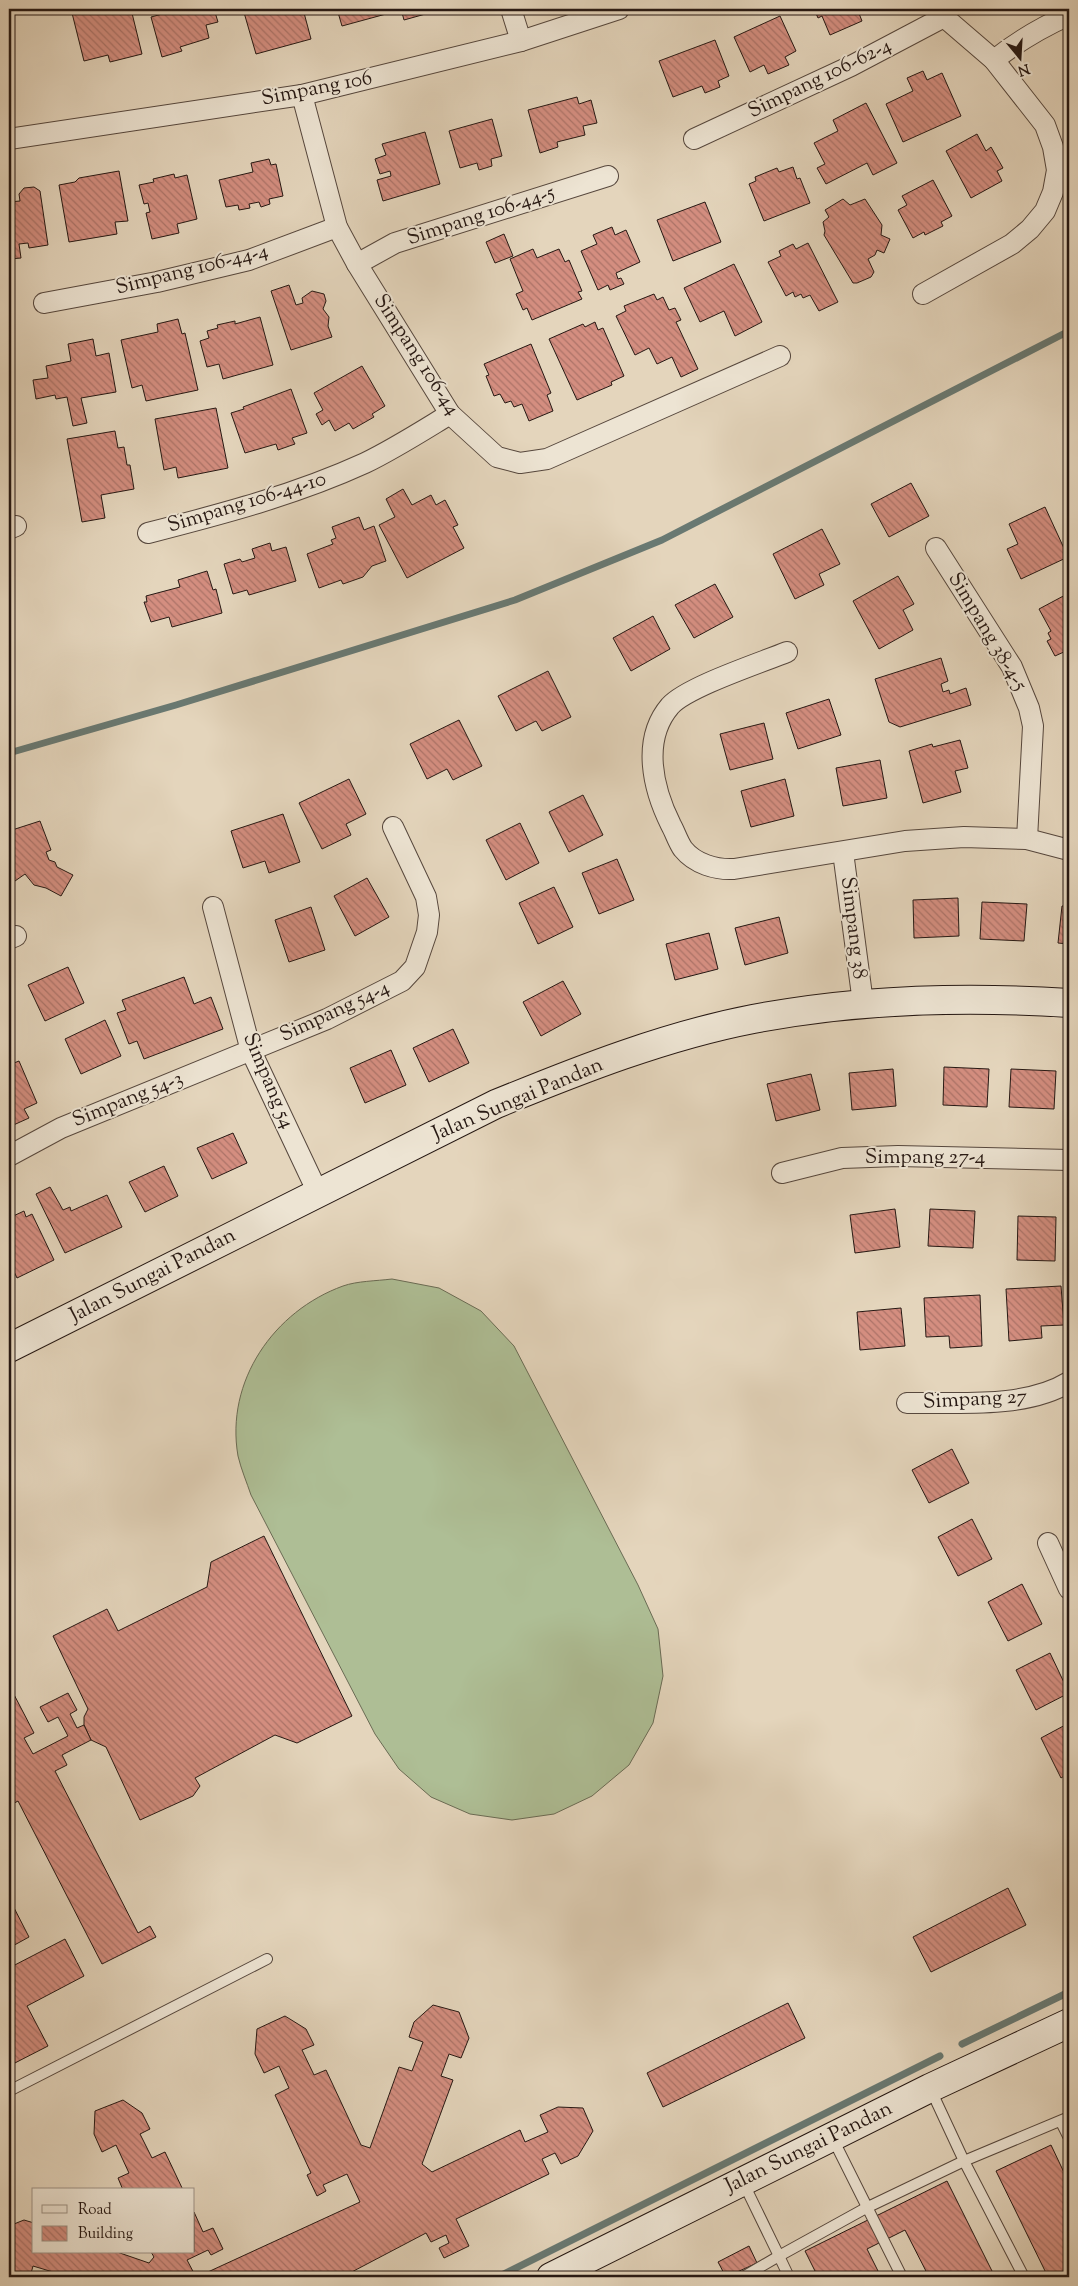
<svg xmlns="http://www.w3.org/2000/svg" width="1078" height="2286" viewBox="0 0 1078 2286" font-family="'Sorts Mill Goudy',serif">
  <style>
    .pitch { fill: #aebe95; stroke: #6a6b54 }
    .lines { fill: none; stroke-linecap: round; stroke-linejoin: round }
    .stream { stroke: #697972; stroke-width: 7 }
    .building { fill: url(#building-back-hatch); stroke: #261813 }
    .lane-casing { stroke: #56473d; stroke-width: 12 }
    .street-casing { stroke: #56473d; stroke-width: 22 }
    .secondary-casing { stroke: #261813; stroke-width: 30 }
    .lane { stroke: #ede4d3; stroke-width: 10 }
    .street { stroke: #ede4d3; stroke-width: 20 }
    .secondary { stroke: #ede4d3; stroke-width: 28 }
    .labels { text-anchor: middle; dominant-baseline: central; stroke-width: 4; stroke-linejoin: round; paint-order: stroke }
    .street-label { font-size: 21px; fill: #261813; stroke: #ede4d3 }
  </style>
  <defs>
    <pattern id="building-back-hatch" width="6" height="6" patternUnits="userSpaceOnUse" patternTransform="scale(1.25)"><rect width="6" height="6" fill="#d48e80"/><path d="M-1 5l2 2M0 0l6 6M5-1l2 2" fill="none" stroke="#ac7368"/></pattern>
  </defs>
  <rect width="100%" height="100%" fill="#e4d5bc"/>
  <filter id="stains"><feTurbulence type="fractalNoise" baseFrequency=".004" numOctaves="4"/><feColorMatrix values="0 0 0 0 .2 0 0 0 0 .09 0 0 0 0 .02 0 0 0 .5 -.17"/></filter>
  <radialGradient id="worn" r=".72"><stop offset=".6" stop-color="#630" stop-opacity="0"/><stop offset="1" stop-color="#630" stop-opacity=".3"/></radialGradient>
  <path class="pitch" d="M392,1279L439,1288L481,1311L514,1346L638,1585L658,1629L663,1676L653,1723L629,1765L592,1796L554,1814L512,1820L470,1814L431,1797L399,1769L375,1734L251,1495C247,1483 241,1469 238,1456C225,1381 274,1311 343,1286C357,1281 376,1281 392,1279Z"/>
  <g class="lines">
    <g class="stream">
      <polyline points="9,753 176,705 515,600 662,540 1069,331"/>
      <polyline points="962,2044 1069,1992"/>
      <polyline points="498,2277 940,2056"/>
    </g>
  </g>
  <g class="building">
    <polygon points="71,9 131,9 142,54 110,62 108,55 84,61"/>
    <polygon points="169,9 214,9 218,22 206,25 209,38 180,47 182,51 162,57 151,17 170,12"/>
    <polygon points="243,9 303,9 311,39 256,54"/>
    <polygon points="337,9 384,9 386,14 342,26"/>
    <polygon points="401,9 428,9 429,13 404,20"/>
    <polygon points="814,9 863,9 858,11 862,21 830,35 822,16 818,18"/>
    <polygon points="780,16 796,51 785,57 789,65 768,74 764,65 750,72 734,37"/>
    <polygon points="715,40 729,76 718,81 720,87 705,93 702,86 673,97 659,61"/>
    <polygon points="923,71 927,80 942,73 961,116 903,142 886,104 913,91 907,78"/>
    <polygon points="577,97 579,104 591,100 597,123 583,126 585,135 557,142 558,147 540,153 528,110"/>
    <polygon points="866,103 897,163 873,175 867,163 826,184 817,168 825,164 814,143 838,131 833,120"/>
    <polygon points="492,119 502,156 491,159 492,166 479,170 477,163 460,168 449,131"/>
    <polygon points="425,132 440,184 383,201 377,180 391,176 390,171 380,174 375,159 386,155 382,144"/>
    <polygon points="977,134 986,151 991,147 1003,168 997,171 1002,181 971,198 946,151"/>
    <polygon points="269,159 271,165 276,164 283,196 269,199 270,204 261,207 259,202 249,204 250,208 239,210 238,205 226,207 219,180 253,172 251,163"/>
    <polygon points="793,167 797,179 800,178 810,203 764,221 749,184 756,181 755,177 777,168 779,172"/>
    <polygon points="119,171 128,221 115,222 117,234 69,242 59,185 75,182 79,178"/>
    <polygon points="174,174 175,178 187,175 197,219 177,224 179,233 152,239 146,213 150,212 148,203 144,204 139,185 154,182 153,179"/>
    <polygon points="933,180 952,216 941,222 943,226 925,235 924,232 913,238 898,210 907,205 902,196"/>
    <polygon points="34,187 40,191 48,245 29,248 28,243 19,244 21,258 9,259 9,202 20,201 19,194 24,188"/>
    <polygon points="843,199 850,205 865,199 882,225 881,235 890,239 884,253 877,250 875,255 868,259 874,272 871,277 857,283 853,283 824,235 825,231 823,222 829,217 825,210"/>
    <polygon points="705,202 721,242 673,261 657,220"/>
    <polygon points="612,227 615,235 626,230 640,262 616,273 618,279 621,278 624,284 610,290 608,285 598,290 581,251 597,244 593,235"/>
    <polygon points="504,234 513,256 495,263 486,242"/>
    <polygon points="808,243 838,302 819,311 810,295 803,298 801,294 795,297 793,292 786,296 768,262 781,256 779,251 793,244 796,249"/>
    <polygon points="533,249 537,258 559,249 565,262 569,260 582,291 578,292 582,299 532,320 527,308 523,310 516,294 523,291 510,259"/>
    <polygon points="734,264 762,322 735,336 724,311 700,322 684,288"/>
    <polygon points="289,285 296,305 303,303 302,298 312,291 324,294 326,301 323,309 329,317 328,326 332,337 291,350 271,291"/>
    <polygon points="654,294 657,300 663,297 669,310 675,308 681,320 676,322 698,369 681,377 672,357 657,364 649,348 635,355 616,316 626,311 624,306"/>
    <polygon points="260,317 273,365 223,379 219,364 207,367 200,341 209,338 207,331 218,328 217,325 235,321 235,324"/>
    <polygon points="178,319 182,334 185,333 198,390 146,401 142,385 132,388 121,340 158,332 157,324"/>
    <polygon points="595,322 598,330 603,328 624,376 611,382 612,385 577,400 549,339 583,324 585,327"/>
    <polygon points="93,339 96,356 109,353 116,392 81,398 87,423 73,426 67,397 56,399 55,395 36,399 33,380 48,378 46,366 71,361 68,344"/>
    <polygon points="531,344 551,393 547,395 553,411 529,421 522,404 514,407 511,401 505,403 500,394 494,396 486,376 489,375 484,364"/>
    <polygon points="362,366 385,406 372,414 374,417 353,429 349,423 335,431 329,420 322,425 316,414 323,410 314,393"/>
    <polygon points="291,389 307,433 292,438 295,444 278,450 276,444 245,453 231,413 244,409 243,407"/>
    <polygon points="216,408 228,468 178,478 176,467 164,470 155,419"/>
    <polygon points="115,431 118,448 124,447 127,465 130,465 134,489 101,495 105,518 82,522 67,439"/>
    <polygon points="911,483 929,516 889,537 871,504"/>
    <polygon points="403,489 412,505 431,495 436,505 445,500 458,525 453,527 464,548 407,578 379,525 395,517 386,499"/>
    <polygon points="1045,507 1068,557 1021,579 1007,549 1018,544 1009,524"/>
    <polygon points="359,517 364,530 374,526 386,561 372,566 363,577 343,584 341,580 319,588 307,554 333,544 331,540 336,538 332,527"/>
    <polygon points="822,529 840,564 819,574 824,585 795,599 773,554"/>
    <polygon points="270,543 272,551 286,547 296,581 249,595 247,590 233,594 224,564 240,559 242,562 255,558 252,549"/>
    <polygon points="207,571 213,590 216,589 222,613 172,627 169,617 151,622 144,602 147,602 146,596 180,587 178,580"/>
    <polygon points="898,576 914,604 903,610 913,630 879,649 853,601"/>
    <polygon points="715,584 733,617 694,638 675,605"/>
    <polygon points="1069,593 1069,655 1066,651 1055,656 1047,641 1051,639 1048,633 1051,631 1039,609"/>
    <polygon points="653,616 670,649 631,671 613,638"/>
    <polygon points="941,658 948,681 941,684 943,692 949,690 950,694 966,688 971,705 900,727 889,722 875,679"/>
    <polygon points="548,671 571,717 542,731 536,721 516,731 498,696"/>
    <polygon points="829,699 841,735 798,749 786,713"/>
    <polygon points="459,720 482,766 453,780 447,769 427,779 410,744"/>
    <polygon points="764,723 773,759 730,770 720,734"/>
    <polygon points="960,740 968,768 955,771 961,792 923,803 909,751 932,744 933,747"/>
    <polygon points="880,760 887,798 843,806 836,768"/>
    <polygon points="349,779 366,814 346,824 351,835 322,849 299,803"/>
    <polygon points="785,779 794,816 751,827 741,791"/>
    <polygon points="583,795 603,835 569,852 549,812"/>
    <polygon points="283,814 300,862 269,873 265,861 243,868 231,831"/>
    <polygon points="40,821 51,850 46,852 49,860 55,862 57,867 73,875 61,896 46,888 34,885 25,874 15,881 9,882 9,831"/>
    <polygon points="520,823 539,863 506,880 486,840"/>
    <polygon points="617,859 634,900 599,914 582,873"/>
    <polygon points="367,878 389,917 355,936 334,896"/>
    <polygon points="554,887 573,927 538,944 519,903"/>
    <polygon points="958,898 959,936 914,938 913,900"/>
    <polygon points="982,902 1027,904 1024,941 980,939"/>
    <polygon points="1062,906 1069,906 1069,944 1058,943"/>
    <polygon points="311,907 325,950 289,962 275,920"/>
    <polygon points="779,917 788,953 745,965 735,928"/>
    <polygon points="709,933 718,969 675,980 666,944"/>
    <polygon points="68,967 84,1003 45,1021 28,985"/>
    <polygon points="184,977 194,1004 211,997 223,1029 144,1059 137,1041 129,1044 117,1013 126,1010 122,1000"/>
    <polygon points="563,981 581,1014 541,1036 523,1002"/>
    <polygon points="105,1020 121,1056 81,1074 65,1039"/>
    <polygon points="453,1029 469,1063 429,1082 413,1048"/>
    <polygon points="391,1050 406,1085 365,1103 350,1068"/>
    <polygon points="19,1061 37,1103 24,1109 29,1118 9,1127 9,1065"/>
    <polygon points="944,1067 989,1069 987,1107 943,1105"/>
    <polygon points="893,1069 896,1106 852,1110 849,1073"/>
    <polygon points="1011,1069 1056,1071 1054,1109 1009,1107"/>
    <polygon points="811,1074 820,1110 776,1121 767,1084"/>
    <polygon points="233,1133 247,1163 212,1179 197,1148"/>
    <polygon points="164,1166 178,1196 145,1212 129,1182"/>
    <polygon points="50,1187 63,1210 70,1207 71,1211 107,1195 122,1227 65,1253 36,1194"/>
    <polygon points="895,1209 900,1247 855,1253 850,1215"/>
    <polygon points="930,1209 975,1211 973,1248 928,1246"/>
    <polygon points="24,1211 26,1217 32,1214 54,1260 17,1278 9,1261 9,1225 10,1224 9,1218"/>
    <polygon points="1018,1216 1056,1217 1055,1261 1017,1260"/>
    <polygon points="1061,1286 1064,1325 1041,1326 1042,1338 1009,1341 1006,1289"/>
    <polygon points="980,1295 982,1346 950,1348 949,1336 926,1337 924,1298"/>
    <polygon points="901,1308 905,1346 860,1350 857,1312"/>
    <polygon points="1069,1439 1069,1469 1064,1440"/>
    <polygon points="952,1449 969,1483 929,1503 912,1470"/>
    <polygon points="972,1519 992,1559 958,1576 938,1537"/>
    <polygon points="264,1536 352,1716 297,1743 275,1735 195,1778 200,1786 193,1796 140,1820 106,1747 91,1740 84,1725 84,1717 88,1709 53,1636 107,1609 118,1631 207,1587 211,1562"/>
    <polygon points="1022,1584 1042,1624 1008,1641 988,1602"/>
    <polygon points="1050,1653 1069,1693 1036,1710 1016,1670"/>
    <polygon points="9,1685 34,1733 24,1738 33,1754 68,1736 58,1717 48,1722 40,1707 68,1693 77,1710 70,1714 77,1728 84,1725 91,1740 62,1755 67,1765 55,1771 138,1933 150,1926 156,1937 102,1964 18,1801 9,1806"/>
    <polygon points="1069,1723 1069,1773 1061,1778 1041,1738"/>
    <polygon points="1008,1888 1026,1925 931,1972 913,1937"/>
    <polygon points="9,1898 29,1937 9,1948"/>
    <polygon points="65,1939 84,1976 27,2006 48,2046 9,2066 9,1968"/>
    <polygon points="788,2003 805,2038 663,2107 647,2073"/>
    <polygon points="433,2005 459,2012 469,2038 461,2058 449,2054 441,2076 453,2080 422,2164 432,2172 520,2130 525,2142 548,2132 540,2115 558,2107 583,2108 593,2131 578,2156 561,2164 555,2153 542,2159 549,2174 456,2219 469,2246 444,2258 439,2248 449,2243 446,2235 431,2242 426,2233 346,2275 348,2277 197,2277 360,2202 347,2174 323,2185 326,2191 317,2196 307,2175 311,2173 275,2095 289,2088 279,2066 264,2073 255,2054 257,2029 285,2016 306,2029 314,2045 302,2050 314,2075 326,2070 361,2145 370,2148 399,2067 412,2071 423,2042 409,2037 414,2022"/>
    <polygon points="123,2100 142,2113 150,2129 140,2134 152,2158 165,2152 183,2190 123,2190 118,2178 129,2173 116,2145 102,2152 94,2134 95,2111"/>
    <polygon points="1051,2145 1069,2183 1069,2277 1048,2277 996,2171"/>
    <polygon points="947,2181 995,2277 929,2277 905,2230 867,2249 881,2277 818,2277 805,2251"/>
    <polygon points="194,2212 203,2232 213,2228 223,2249 211,2255 208,2250 187,2260 196,2277 52,2277 53,2272 33,2266 30,2277 23,2277 9,2271 9,2226 24,2220 34,2223 34,2252 117,2252 149,2263 154,2257 151,2252 194,2252"/>
    <polygon points="749,2246 757,2263 726,2277 718,2262"/>
  </g>
  <g class="lines">
    <g class="lane-casing">
      <g id="lane">
        <polyline points="930,2088 964,2161 1024,2277"/>
        <polyline points="9,2091 267,1959"/>
        <polyline points="1061,2122 1069,2138"/>
        <polyline points="832,2137 902,2277"/>
        <polyline points="743,2182 779,2256 866,2208 964,2161 1069,2117"/>
        <polyline points="743,2277 779,2256 789,2277"/>
      </g>
    </g>
    <g class="street-casing">
      <g id="street">
        <polyline points="511,9 521,41"/>
        <path d="M994,60C1018,41 1042,27 1069,15"/>
        <polyline points="302,95 337,227 357,264 450,414 497,457 520,463 547,459 780,356"/>
        <polyline points="9,139 302,95 521,41 619,9"/>
        <polyline points="694,139 851,66 944,17"/>
        <polyline points="357,264 395,243 608,176"/>
        <polyline points="923,294 1012,244 1030,229 1045,211 1053,192 1057,170 1053,147 1045,125 994,60 944,17 940,9"/>
        <polyline points="44,303 157,282 249,260 337,227"/>
        <polyline points="9,529 16,526"/>
        <path d="M148,533C222,514 295,495 365,463C394,449 422,431 450,414"/>
        <polyline points="936,548 1012,667 1029,708 1033,726 1027,839"/>
        <path d="M787,652C760,663 687,687 670,706C641,740 653,789 671,825C675,832 678,842 683,849C695,864 716,870 734,869L905,841L964,837L1027,839L1069,850"/>
        <polyline points="843,852 863,1003"/>
        <polyline points="213,907 251,1051 318,1193"/>
        <polyline points="9,939 16,936"/>
        <polyline points="9,1156 61,1128 327,1019 402,981 415,967 427,932 429,915 426,897 393,827"/>
        <polyline points="782,1173 842,1158 898,1156 1069,1160"/>
        <path d="M907,1403C958,1402 1025,1409 1069,1382"/>
        <polyline points="1048,1543 1069,1589"/>
      </g>
    </g>
    <g class="secondary-casing">
      <g id="secondary">
        <path d="M9,1348L496,1104C579,1070 665,1036 753,1019C858,999 963,996 1069,1003"/>
        <polyline points="551,2277 930,2088 1069,2023"/>
      </g>
    </g>
    <use href="#lane" class="lane"/>
    <use href="#street" class="street"/>
    <use href="#secondary" class="secondary"/>
  </g>
  <g class="labels">
    <g class="street-label">
      <text transform="translate(820 79) rotate(-26)">Simpang 106-62-4</text>
      <text transform="translate(317 89) rotate(-11)">Simpang 106</text>
      <text transform="translate(481 216) rotate(-18)">Simpang 106-44-5</text>
      <text transform="translate(192 270) rotate(-14)">Simpang 106-44-4</text>
      <text transform="translate(416 355) rotate(57)">Simpang 106-44</text>
      <text transform="translate(247 503) rotate(-17)">Simpang 106-44-10</text>
      <text transform="translate(987 632) rotate(59)">Simpang 38-4-5</text>
      <text transform="translate(853 928) rotate(83)">Simpang 38</text>
      <text transform="translate(335 1012) rotate(-25)">Simpang 54-4</text>
      <text transform="translate(268 1081) rotate(67)">Simpang 54</text>
      <text transform="translate(128 1100) rotate(-22)">Simpang 54-3</text>
      <text transform="translate(518 1100) rotate(-23)">Jalan Sungai Pandan</text>
      <text x="925" y="1158">Simpang 27-4</text>
      <text transform="translate(153 1276) rotate(-27)">Jalan Sungai Pandan</text>
      <text transform="translate(975 1400) rotate(-3)">Simpang 27</text>
      <text transform="translate(809 2148) rotate(-26)">Jalan Sungai Pandan</text>
    </g>
  </g>
  <rect width="1078" height="2286" fill="none" stroke="#e4d5bc" stroke-width="30"/>
  <rect x="10" y="10" width="1058" height="2266" fill="none" stroke="#261813" stroke-width="2.5"/>
  <rect x="15" y="15" width="1048" height="2256" fill="none" stroke="#261813"/>
  <rect x="32" y="2188" width="162" height="65" fill="#ede4d3" stroke="#9d9286"/>
  <rect x="42" y="2205" width="25" height="8" fill="#ede4d3" stroke="#9d9286"/>
  <text x="78" y="2214" font-size="15" fill="#261813">Road</text>
  <rect x="42" y="2226" width="25" height="15" fill="url(#building-back-hatch)" stroke="#9d9286"/>
  <text x="78" y="2238" font-size="15" fill="#261813">Building</text>
  <g transform="translate(1020 58) rotate(162)" stroke="#ede4d3" stroke-width="4" paint-order="stroke">
  <path d="M0-4L9 19L0 12L-9 19Z" fill="#261813"/>
  <text y="-8" font-size="14" font-weight="bold" text-anchor="middle" fill="#261813">N</text>
  </g>
  <rect width="100%" height="100%" filter="url(#stains)"/>
  <rect width="100%" height="100%" fill="url(#worn)"/>
</svg>
